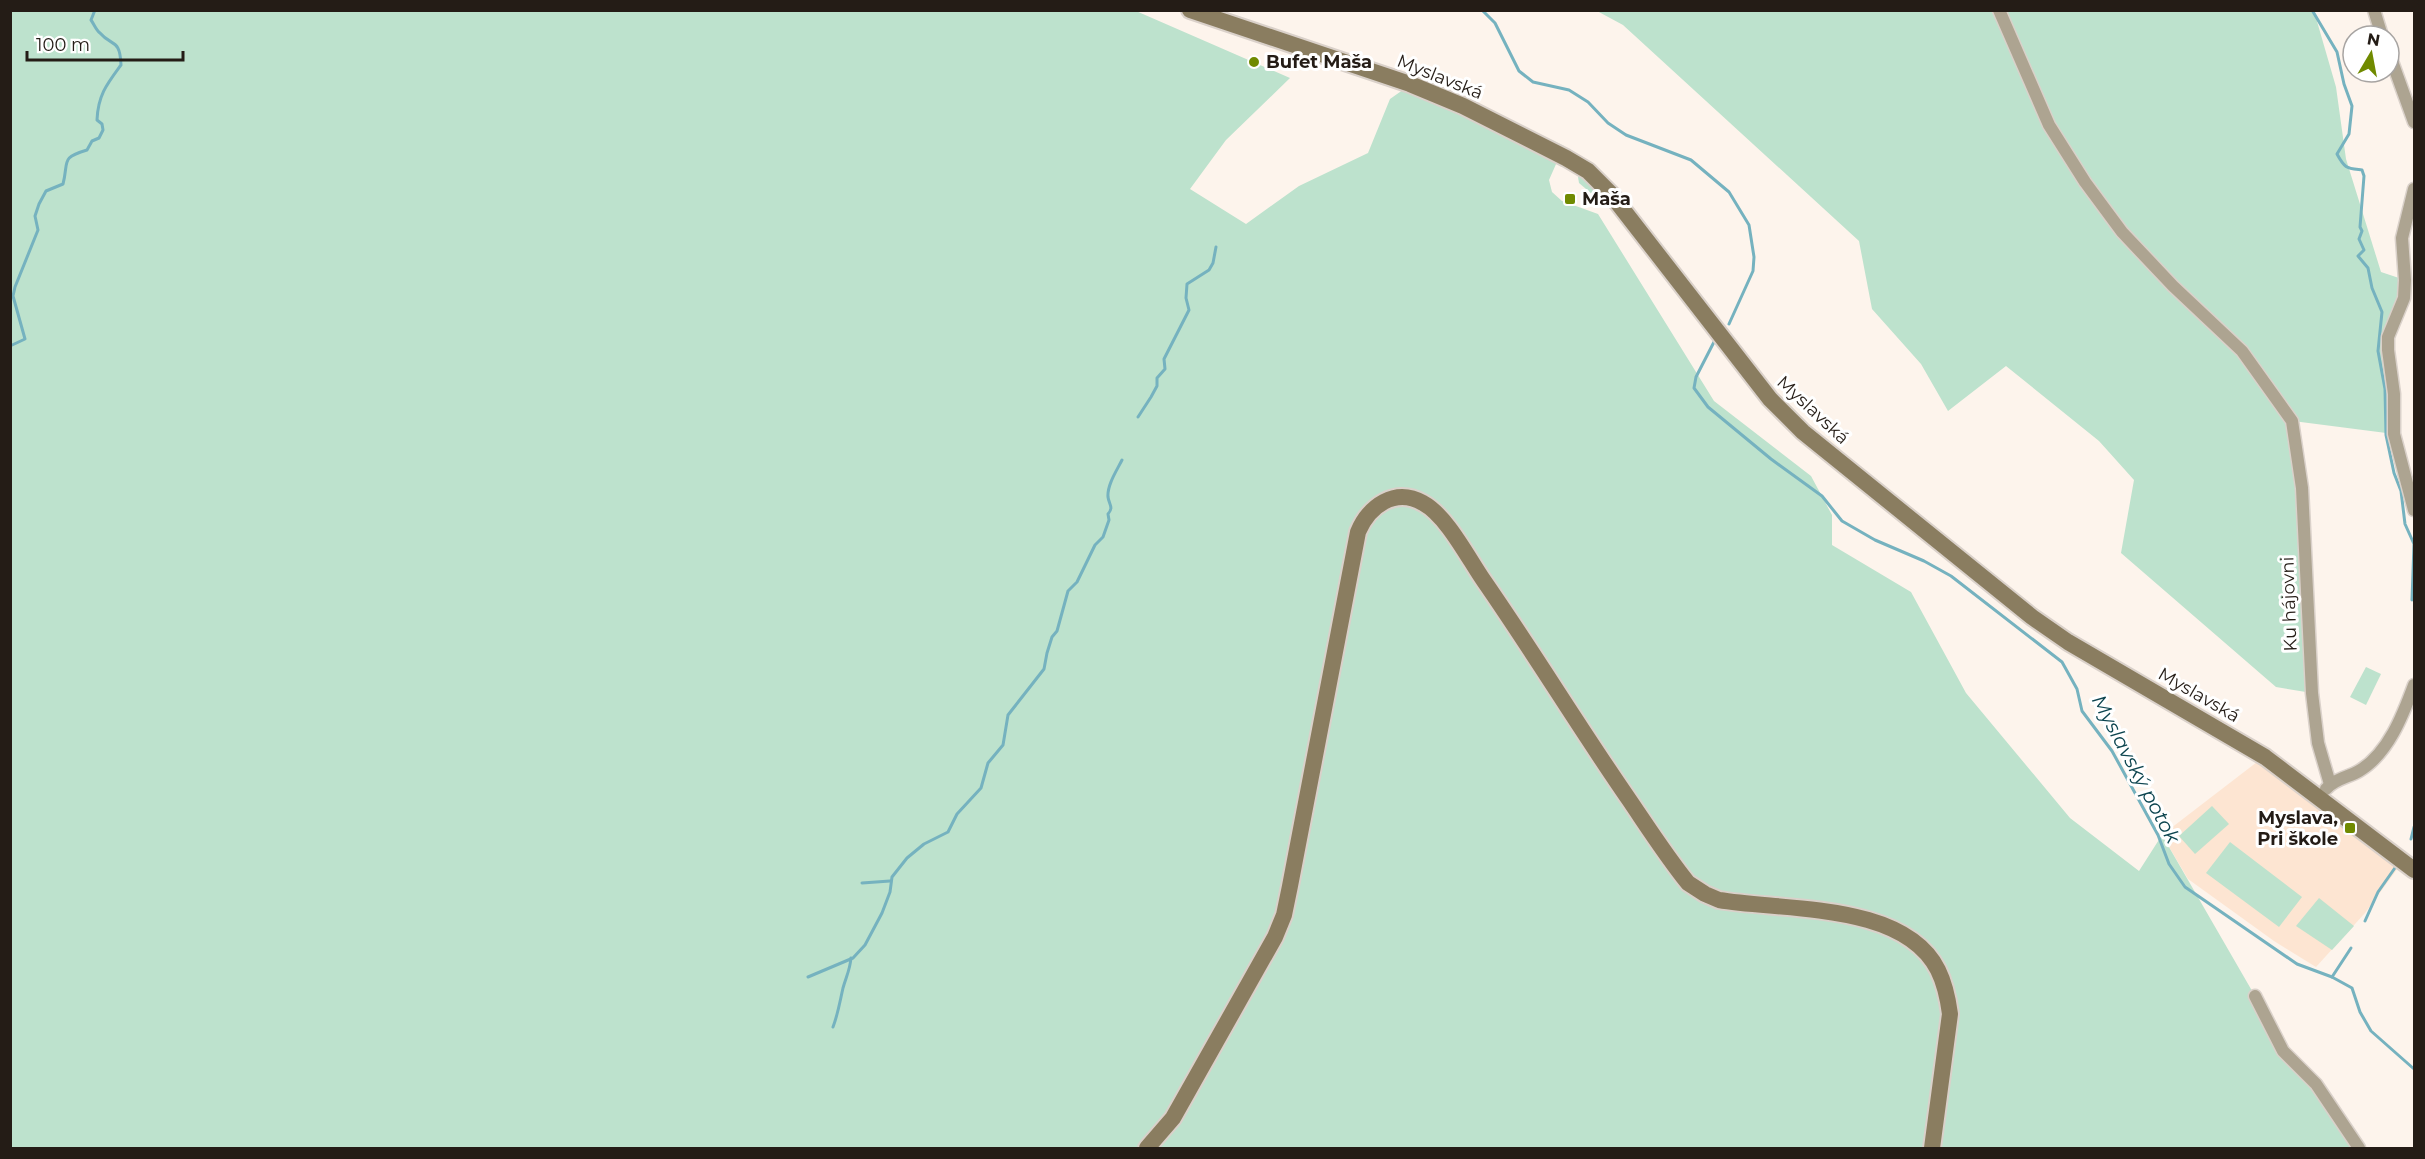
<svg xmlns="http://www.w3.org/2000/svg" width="2425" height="1159" viewBox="0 0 2425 1159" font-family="Montserrat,sans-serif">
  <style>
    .built { fill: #fde5d2 }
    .green { fill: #bde2cd }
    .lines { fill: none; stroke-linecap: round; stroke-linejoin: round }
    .stream { stroke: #75b2bf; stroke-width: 3 }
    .street-casing { stroke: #dad1ca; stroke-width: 15 }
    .secondary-casing { stroke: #dad1ca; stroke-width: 20 }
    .street { stroke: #ada491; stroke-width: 12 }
    .secondary { stroke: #8a7d60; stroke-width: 16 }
    .poi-dot { fill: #708a00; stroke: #fff; stroke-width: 2 }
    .labels { text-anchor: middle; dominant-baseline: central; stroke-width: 6; stroke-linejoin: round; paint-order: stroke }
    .poi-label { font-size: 18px; font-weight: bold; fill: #241c16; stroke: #fff; text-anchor: start }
    .street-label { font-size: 18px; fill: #241c16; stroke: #fff }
    .water-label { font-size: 20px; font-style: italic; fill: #0d454f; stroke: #fff }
  </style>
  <rect width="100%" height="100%" fill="#fdf4ec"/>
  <polygon class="built" points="2257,762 2398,868 2365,913 2316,967 2274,941 2188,879 2162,835"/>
  <g class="green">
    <polygon points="10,11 1136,11 1290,78 1226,140 1190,189 1246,224 1299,186 1368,153 1390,99 1417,80 1447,90 1564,146 1549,180 1552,192 1562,201 1598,214 1714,401 1811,476 1832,515 1832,545 1911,592 1966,693 2070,818 2139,871 2162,835 2255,996 2283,1051 2359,1148 11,1148"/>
    <polygon points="1597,11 2314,11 2336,87 2346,159 2381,272 2405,280 2388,344 2394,434 2293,421 2312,693 2276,687 2121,553 2134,480 2099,441 2006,366 1948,411 1921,364 1872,309 1859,241 1623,25"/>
    <polygon points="1583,174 1609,204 1599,200 1579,183 1578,177"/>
    <polygon points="2366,667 2381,674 2366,705 2350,697"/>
    <polygon points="2212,806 2229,824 2195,854 2179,836"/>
    <polygon points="2230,842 2302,897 2279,927 2206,873"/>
    <polygon points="2319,898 2354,926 2332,950 2296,926"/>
  </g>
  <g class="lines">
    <g class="stream">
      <polyline points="1482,10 1495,23 1519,71 1533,82 1569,90 1588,102 1608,123 1626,135 1691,160 1729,192 1749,225 1754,257 1753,271 1729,324"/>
      <path d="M2312,10L2337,52L2344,84L2352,106L2349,134L2337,154C2345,169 2347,168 2362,170L2364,176L2360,227L2362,231L2359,239L2364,250L2358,256L2368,268L2372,288L2382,312L2378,351L2385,389L2386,435L2394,473L2401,491L2405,524L2414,544L2412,600"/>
      <polyline points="1715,340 1696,377 1694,388 1708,407 1771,459 1822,496 1842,521 1875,540 1924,561 1951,576 2062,662 2077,689 2082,711 2112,751 2158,835 2169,864 2185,887 2297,964 2332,977 2352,988 2360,1012 2371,1031 2414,1069"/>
      <path d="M10,346L25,339L13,296L15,287L38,230L35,216L39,204L46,191L63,184C69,161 60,158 87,150L92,141L99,138L103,130L102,124L97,120C98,95 107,84 121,65C120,38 112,47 100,33C96,30 94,24 91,20L95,10"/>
      <polyline points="1138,417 1151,397 1157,386 1157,378 1165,369 1164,359 1189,310 1186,298 1187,284 1209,270 1213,263 1216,247"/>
      <polyline points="2411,839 2414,827"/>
      <polyline points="862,883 890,881"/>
      <polyline points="2365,921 2378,892 2397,865"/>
      <path d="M808,977L853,958L865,945L882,913L890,892L892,877L907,858L924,844L948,832L957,814L981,788L988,763L1003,745L1008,715L1044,669L1047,653L1052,637L1057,631L1068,591L1077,582L1095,545L1103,537L1109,520L1108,514C1114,507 1109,505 1108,497C1107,485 1117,470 1122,460"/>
      <polyline points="2332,977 2351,948"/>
      <path d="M833,1027C838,1014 840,1001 843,988C846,977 850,970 851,958"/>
    </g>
    <g class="street-casing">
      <g id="street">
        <polyline points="1999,10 2049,125 2085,182 2122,232 2173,286 2242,351 2292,421 2302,488 2312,693 2318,743 2330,784"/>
        <polyline points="2374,10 2382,36"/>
        <polyline points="2389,53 2414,122"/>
        <polyline points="2414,189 2402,238 2405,280 2404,298 2388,337 2388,350 2394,394 2394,434 2414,510"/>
        <path d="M2326,789C2334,779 2349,777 2359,771C2388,754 2403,715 2414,685"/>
        <polyline points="2255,996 2283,1051 2316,1084 2359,1148"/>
      </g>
    </g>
    <g class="secondary-casing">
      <g id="secondary">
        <polyline points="1190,10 1410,84 1463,106 1566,158 1588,171 1610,193 1770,399 1803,432 2032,617 2068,642 2265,757 2414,870"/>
        <path d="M1147,1148L1173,1118L1275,937L1284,915L1290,886L1358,532C1369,506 1395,487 1423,503C1447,516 1468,558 1484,581C1534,653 1580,729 1630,801C1649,829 1667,857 1688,883L1705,894L1719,900C1784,911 1904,902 1938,970C1945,984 1948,999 1950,1014L1932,1148"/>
      </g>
    </g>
    <use href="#street" class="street"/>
    <use href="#secondary" class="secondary"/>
  </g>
  <g class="poi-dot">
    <circle cx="1254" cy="62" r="6"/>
    <rect x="1564" y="193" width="12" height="12" rx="3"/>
    <rect x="2344" y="822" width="12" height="12" rx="3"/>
  </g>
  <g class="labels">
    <g class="poi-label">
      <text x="1266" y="62">Bufet Maša</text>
      <text x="1582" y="199">Maša</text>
      <text x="2338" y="818" text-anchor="end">Myslava,<tspan x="2338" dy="21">Pri škole</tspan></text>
    </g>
    <g class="street-label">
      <text transform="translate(1440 77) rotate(22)">Myslavská</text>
      <text transform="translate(1813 410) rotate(43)">Myslavská</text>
      <text transform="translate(2289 604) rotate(-92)">Ku hájovni</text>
      <text transform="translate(2199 695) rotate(30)">Myslavská</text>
    </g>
    <g class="water-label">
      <text transform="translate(2136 769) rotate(62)">Myslavský potok</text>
    </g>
  </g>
  <rect width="2425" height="1159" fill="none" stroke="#241c16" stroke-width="24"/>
  <g transform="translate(2371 54) rotate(10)"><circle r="28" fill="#ffffff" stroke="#a7a4a2" stroke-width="1.5"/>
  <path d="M0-4.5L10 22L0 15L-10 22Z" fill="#708a00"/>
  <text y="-9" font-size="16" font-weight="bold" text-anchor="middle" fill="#241c16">N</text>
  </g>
  <path d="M27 51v9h156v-9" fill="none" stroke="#241c16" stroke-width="3"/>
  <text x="36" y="51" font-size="18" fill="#241c16" stroke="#ffffff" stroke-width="4.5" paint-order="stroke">100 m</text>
</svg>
